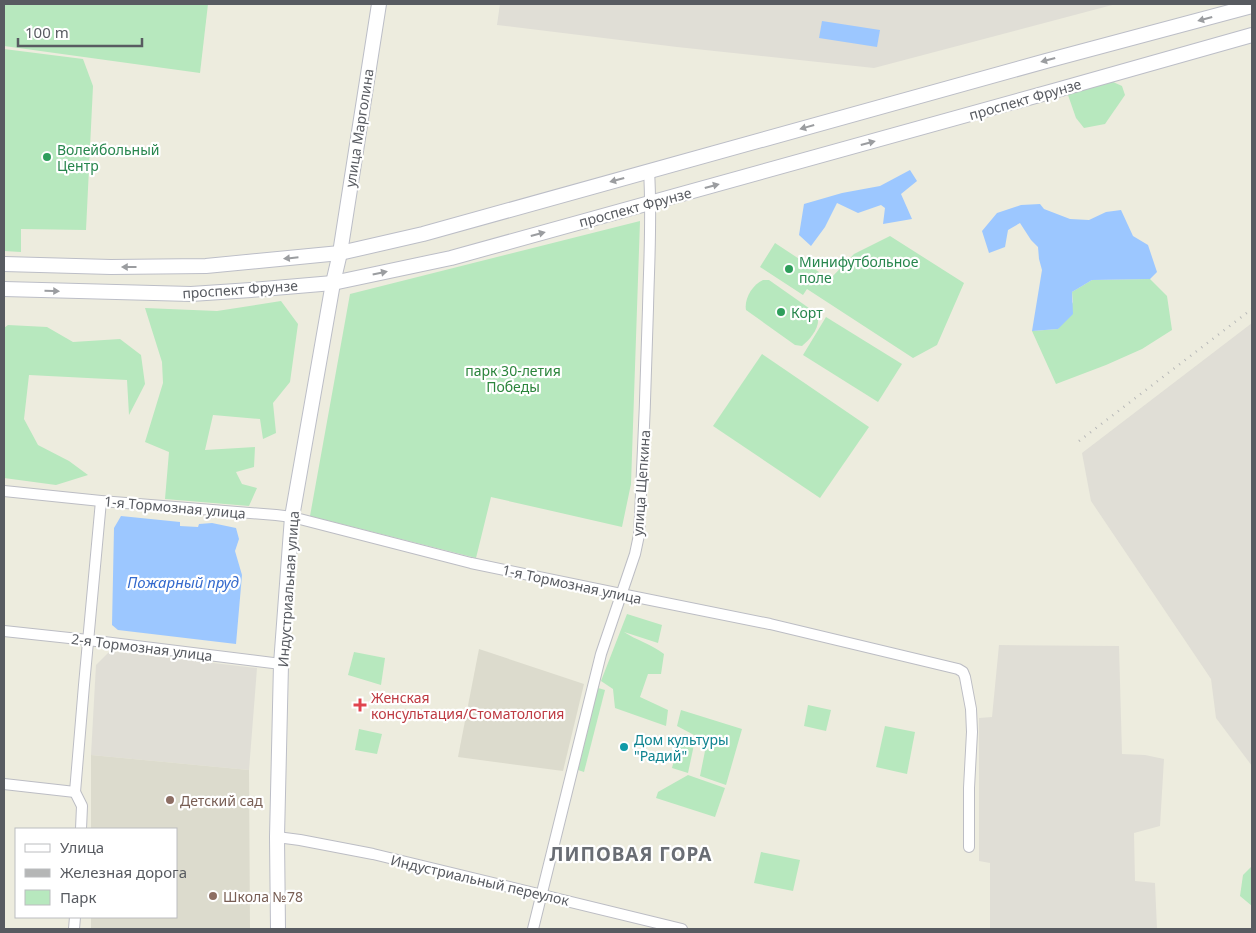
<svg xmlns="http://www.w3.org/2000/svg" width="1256" height="933" viewBox="0 0 1256 933" font-family="'Noto Sans',sans-serif">
  <style>
    .industrial { fill: #e0ded6 }
    .education { fill: #dcdbcd }
    .green { fill: #b7e8be }
    .water { fill: #9cc7ff }
    .lines { fill: none; stroke-linecap: round; stroke-linejoin: round }
    .street-casing { stroke: #bcbdc4; stroke-width: 12 }
    .secondary-casing { stroke: #bcbec7; stroke-width: 16 }
    .street { stroke: #fff; stroke-width: 10 }
    .secondary { stroke: #fff; stroke-width: 14 }
    .rail { stroke: #b5b6b6; stroke-width: 2.5; stroke-dasharray: 1 6; stroke-linecap: butt }
    .oneway { fill: #9b9da0 }
    .leisure-dot { fill: #2e9e5b; stroke: #fff; stroke-width: 2 }
    .health-dot { fill: #e0444e; stroke: #fff; stroke-width: 2 }
    .culture-dot { fill: #0f9aa8; stroke: #fff; stroke-width: 2 }
    .education-dot { fill: #8d6e63; stroke: #fff; stroke-width: 2 }
    .labels { text-anchor: middle; dominant-baseline: central; stroke-width: 4.5; stroke-linejoin: round; paint-order: stroke }
    .street-label { font-size: 14px; fill: #585b61; stroke: #fff }
    .leisure-label { font-size: 14px; fill: #27864d; stroke: #fff; text-anchor: start }
    .park-label { font-size: 14px; fill: #2c853c; stroke: #fff }
    .health-label { font-size: 14px; fill: #be3a42; stroke: #fff; text-anchor: start }
    .culture-label { font-size: 14px; fill: #0d838f; stroke: #fff; text-anchor: start }
    .education-label { font-size: 14px; fill: #785e54; stroke: #fff; text-anchor: start }
    .water-label { font-size: 15px; font-style: italic; fill: #346acd; stroke: #fff }
    .district-label { font-size: 19px; font-weight: bold; letter-spacing: 1px; fill: #696d74; stroke: #fff }
  </style>
  <rect width="100%" height="100%" fill="#edecde"/>
  <g class="industrial">
    <polygon points="500,4 1116,4 874,68 677,47 497,25"/>
    <polygon points="1252,323 1252,766 1216,718 1211,679 1091,501 1082,453"/>
    <polygon points="999,645 1119,646 1122,754 1145,755 1164,759 1160,826 1134,833 1135,881 1155,883 1157,929 990,929 990,863 979,861 979,718 992,717"/>
    <polygon points="110,651 257,668 249,770 91,755 96,665"/>
  </g>
  <g class="education">
    <polygon points="479,649 584,684 563,771 458,757"/>
    <polygon points="91,755 249,770 250,929 91,929 91,917 176,917 176,829 91,829"/>
  </g>
  <g class="green">
    <polygon points="4,4 208,4 200,73 4,46"/>
    <polygon points="4,49 83,59 93,86 86,230 21,229 21,252 4,251"/>
    <polygon points="1111,81 1122,86 1125,95 1105,124 1084,128 1076,118 1068,95"/>
    <polygon points="640,221 631,484 622,527 491,497 476,558 310,516 350,294"/>
    <polygon points="890,236 964,283 937,345 913,358 807,289 803,295 760,267 775,243 819,272 809,286 831,278 854,254"/>
    <polygon points="1150,279 1167,296 1172,330 1142,349 1106,365 1056,384 1032,331 1058,329 1073,302 1072,292 1092,280"/>
    <path d="M763,280H769L816,313C823,324 811,339 802,346L795,345L746,310C744,299 752,285 763,280Z"/>
    <polygon points="281,301 298,324 290,382 273,403 276,433 263,439 260,419 213,415 205,450 255,447 254,467 236,472 242,484 257,488 249,506 165,499 169,452 145,442 163,383 162,362 145,308 217,311"/>
    <polygon points="826,317 902,364 878,402 803,355"/>
    <polygon points="8,325 47,327 73,342 120,339 141,355 145,384 129,415 127,380 29,375 24,419 38,445 69,461 88,475 56,485 4,478 4,328"/>
    <polygon points="762,354 869,427 820,498 713,426"/>
    <path d="M627,614L662,625L658,643L624,632C636,640 651,644 664,654L661,674H648L640,697L668,710L666,726L615,708L613,689L601,681Z"/>
    <polygon points="354,652 385,658 381,685 348,675"/>
    <polygon points="598,688 605,690 584,772 578,770"/>
    <polygon points="808,705 831,710 826,731 804,726"/>
    <polygon points="681,710 742,729 726,785 700,776 705,751 694,735 677,726"/>
    <polygon points="885,726 915,732 907,774 876,767"/>
    <polygon points="359,729 382,734 377,754 355,750"/>
    <polygon points="685,734 695,740 688,773 672,768 680,738"/>
    <polygon points="688,775 725,788 715,817 656,798 658,792"/>
    <polygon points="761,852 800,860 793,891 754,883"/>
    <polygon points="1252,866 1252,906 1240,896 1243,875"/>
  </g>
  <g class="water">
    <polygon points="822,21 880,30 877,47 819,38"/>
    <polygon points="910,170 917,181 901,194 912,219 883,224 885,208 881,205 858,213 837,203 825,227 811,246 799,235 804,204 842,193 880,186"/>
    <polygon points="1040,204 1044,209 1070,219 1089,220 1106,212 1121,210 1133,236 1148,245 1157,272 1150,279 1092,280 1072,292 1073,314 1058,329 1032,331 1042,270 1039,259 1038,247 1031,240 1020,223 1008,230 1005,247 989,253 982,231 997,213 1021,205"/>
    <polygon points="121,516 180,522 180,526 198,527 199,524 212,523 236,528 239,539 235,551 242,575 236,644 118,630 112,625 114,528"/>
  </g>
  <g class="lines">
    <g class="street-casing">
      <g id="street">
        <polyline points="4,491 101,501 276,515 292,517 471,563 621,594 770,624 958,669 963,672 965,677 971,709 972,732 969,788 969,847"/>
        <polyline points="4,631 88,640 281,664"/>
        <polyline points="4,784 75,792"/>
        <polyline points="75,792 84,685 101,501"/>
        <polyline points="75,792 82,806 81,829"/>
        <polyline points="277,837 300,840 373,854 682,929"/>
        <polyline points="74,929 75,917"/>
        <path d="M533,929L601,654L635,554L639,535C643,459 646,384 648,308C649,262 652,217 649,171"/>
      </g>
    </g>
    <g class="secondary-casing">
      <g id="secondary">
        <polyline points="4,264 111,267 206,266 340,253 423,234 1046,61 1252,6"/>
        <polyline points="4,289 191,294 251,290 333,283 451,258 1057,90 1252,35"/>
        <polyline points="278,929 277,837 281,664 292,517 333,283 340,253 379,4"/>
      </g>
    </g>
    <use href="#street" class="street"/>
    <use href="#secondary" class="secondary"/>
    <polyline class="rail" points="1079,441 1252,309"/>
  </g>
  <defs><path id="oneway-solid" d="M-6-.8H1V-3.2L6.5 0L1 3.2V.8H-6Z" transform="scale(1.25)"/></defs>
  <g class="oneway">
    <use href="#oneway-solid" transform="translate(1205 19) rotate(165)"/>
    <use href="#oneway-solid" transform="translate(1048 60) rotate(165)"/>
    <use href="#oneway-solid" transform="translate(807 127) rotate(164)"/>
    <use href="#oneway-solid" transform="translate(868 143) rotate(-15)"/>
    <use href="#oneway-solid" transform="translate(617 180) rotate(165)"/>
    <use href="#oneway-solid" transform="translate(712 186) rotate(-15)"/>
    <use href="#oneway-solid" transform="translate(538 234) rotate(-15)"/>
    <use href="#oneway-solid" transform="translate(291 258) rotate(174)"/>
    <use href="#oneway-solid" transform="translate(129 267) rotate(180)"/>
    <use href="#oneway-solid" transform="translate(380 273) rotate(-12)"/>
    <use href="#oneway-solid" transform="translate(52 291) rotate(1)"/>
  </g>
  <g class="leisure-dot">
    <circle cx="47" cy="157" r="5"/>
    <circle cx="789" cy="269" r="5"/>
    <circle cx="781" cy="312" r="5"/>
  </g>
  <path class="health-dot" d="M357.5 697.5h5v5h5v5h-5v5h-5v-5h-5v-5h5z"/>
  <circle class="culture-dot" cx="624" cy="747" r="5"/>
  <g class="education-dot">
    <circle cx="170" cy="800" r="5"/>
    <circle cx="213" cy="896" r="5"/>
  </g>
  <g class="labels">
    <g class="street-label">
      <text transform="translate(1025 99) rotate(-16)">проспект Фрунзе</text>
      <text transform="translate(359 128) rotate(-81)">улица Марголина</text>
      <text transform="translate(635 207) rotate(-15)">проспект Фрунзе</text>
      <text transform="translate(240 289) rotate(-4)">проспект Фрунзе</text>
      <text transform="translate(641 483) rotate(-86)">улица Щепкина</text>
      <text transform="translate(175 507) rotate(5)">1-я Тормозная улица</text>
      <text transform="translate(572 584) rotate(12)">1-я Тормозная улица</text>
      <text transform="translate(288 589) rotate(-86)">Индустриальная улица</text>
      <text transform="translate(142 647) rotate(7)">2-я Тормозная улица</text>
      <text transform="translate(480 880) rotate(13)">Индустриальный переулок</text>
    </g>
    <g class="leisure-label">
      <text x="57" y="149">Волейбольный<tspan x="57" dy="16">Центр</tspan></text>
      <text x="799" y="261">Минифутбольное<tspan x="799" dy="16">поле</tspan></text>
      <text x="791" y="312">Корт</text>
    </g>
    <g class="park-label">
      <text x="513" y="370">парк 30-летия<tspan x="513" dy="16">Победы</tspan></text>
    </g>
    <g class="health-label">
      <text x="371" y="697">Женская<tspan x="371" dy="16">консультация/Стоматология</tspan></text>
    </g>
    <g class="culture-label">
      <text x="634" y="739">Дом культуры<tspan x="634" dy="16">"Радий"</tspan></text>
    </g>
    <g class="education-label">
      <text x="180" y="800">Детский сад</text>
      <text x="223" y="896">Школа №78</text>
    </g>
    <g class="water-label">
      <text x="183" y="582">Пожарный пруд</text>
    </g>
    <g class="district-label">
      <text x="631" y="854">ЛИПОВАЯ ГОРА</text>
    </g>
  </g>
  <rect width="1256" height="933" fill="none" stroke="#585b61" stroke-width="10"/>
  <rect x="15" y="828" width="162" height="90" fill="#ffffff" stroke="#bcbdc0"/>
  <rect x="25" y="844" width="25" height="8" fill="#ffffff" stroke="#bcbdc0"/>
  <text x="60" y="853" font-size="15" fill="#585b61">Улица</text>
  <rect x="25" y="869" width="25" height="8" fill="#b5b6b6" stroke="#bcbdc0"/>
  <text x="60" y="878" font-size="15" fill="#585b61">Железная дорога</text>
  <rect x="25" y="890" width="25" height="15" fill="#b7e8be" stroke="#bcbdc0"/>
  <text x="60" y="903" font-size="15" fill="#585b61">Парк</text>
  <path d="M18 38v8h124v-8" fill="none" stroke="#585b61" stroke-width="2.5"/>
  <text x="25" y="38" font-size="15" fill="#585b61" stroke="#ffffff" stroke-width="4" paint-order="stroke">100 m</text>
</svg>
